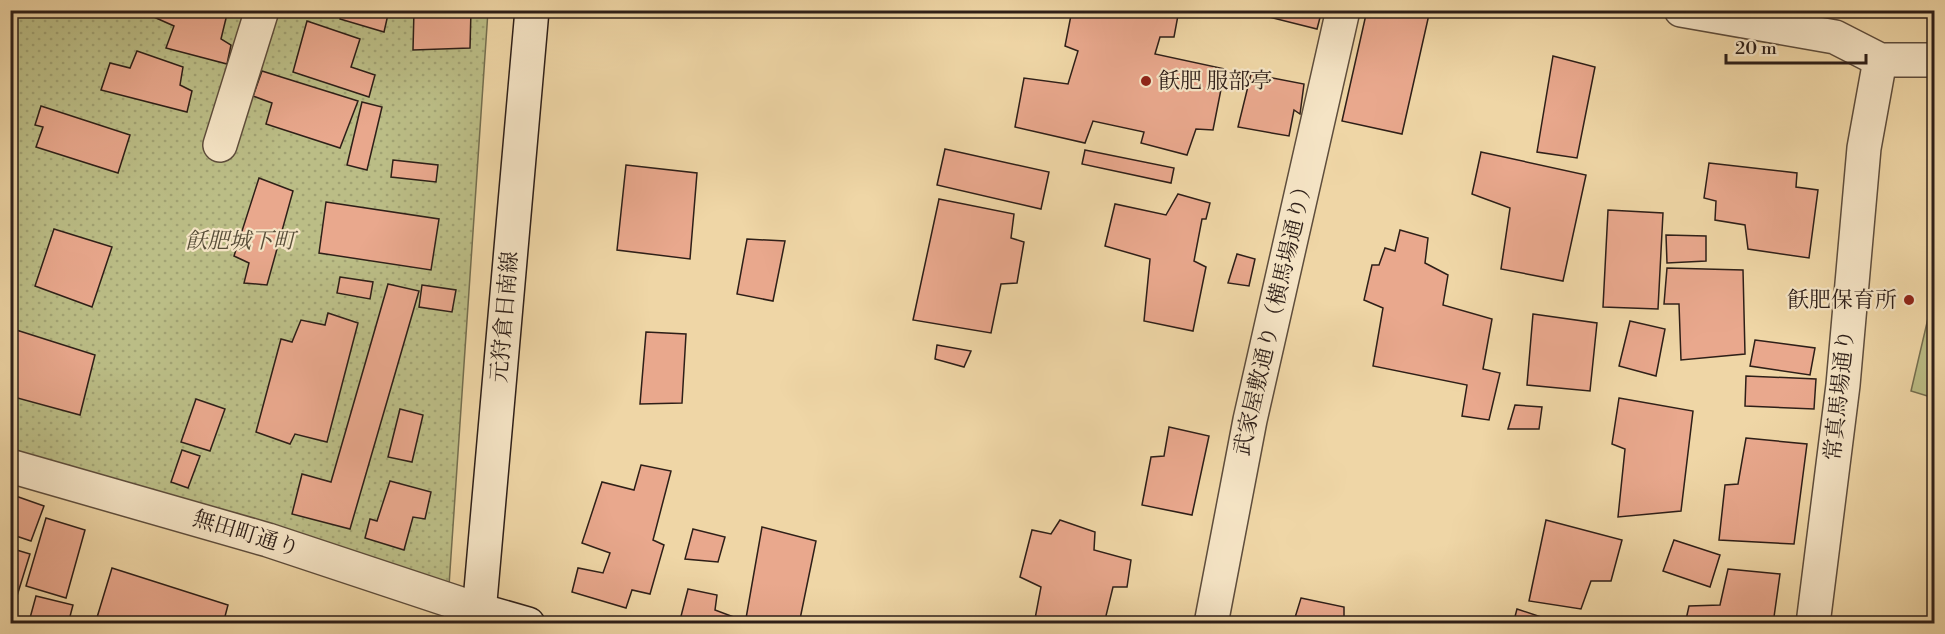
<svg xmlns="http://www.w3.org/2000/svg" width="1945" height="634" viewBox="0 0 1945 634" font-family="'Libre Bodoni','Noto Serif JP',serif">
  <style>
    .grass { fill: #bbbd86; stroke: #746e4f; stroke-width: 1.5 }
    .park { fill: url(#park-dots); stroke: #746e4f; stroke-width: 1.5 }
    .building { fill: #e9a88d; stroke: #2e1f18; stroke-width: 1.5 }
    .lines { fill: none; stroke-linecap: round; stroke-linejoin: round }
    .street-casing { stroke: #5e4d3c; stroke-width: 36 }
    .secondary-casing { stroke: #2e1f18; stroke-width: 36 }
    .street { stroke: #f5e4c5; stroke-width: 33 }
    .secondary { stroke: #f5e4c5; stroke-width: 33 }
    .poi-dot { fill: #8f2418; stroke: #f5e4c5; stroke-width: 2 }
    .labels { text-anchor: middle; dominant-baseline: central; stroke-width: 4.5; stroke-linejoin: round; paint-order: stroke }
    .poi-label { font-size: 22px; fill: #2e1f18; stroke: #f5e4c5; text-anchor: start }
    .park-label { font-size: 22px; font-style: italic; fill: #584e39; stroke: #f5e4c5 }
    .street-label { font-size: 22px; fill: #2e1f18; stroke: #f5e4c5 }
  </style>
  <defs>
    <pattern id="park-dots" width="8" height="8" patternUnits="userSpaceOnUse" patternTransform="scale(1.5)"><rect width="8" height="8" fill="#bbbd86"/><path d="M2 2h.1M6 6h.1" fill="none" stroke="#a1a273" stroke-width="1.8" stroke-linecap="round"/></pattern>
  </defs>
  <rect width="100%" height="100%" fill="#efd6a6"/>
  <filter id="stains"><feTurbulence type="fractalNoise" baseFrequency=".00333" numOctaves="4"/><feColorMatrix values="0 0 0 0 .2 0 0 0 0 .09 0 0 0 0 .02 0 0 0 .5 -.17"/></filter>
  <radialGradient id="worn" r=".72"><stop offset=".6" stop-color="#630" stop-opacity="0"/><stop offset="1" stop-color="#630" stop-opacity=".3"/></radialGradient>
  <polygon class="grass" points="1929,314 1934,316 1934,398 1911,391"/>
  <polygon class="park" points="10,11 488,11 448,600 11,466"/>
  <g class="building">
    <polygon points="16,10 37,10 34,17"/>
    <polygon points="138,10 228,10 221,39 231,45 227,64 166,48 174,26"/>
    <polygon points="342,10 389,10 384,32 340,19"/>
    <polygon points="414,10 471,10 470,48 413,50"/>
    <polygon points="1072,10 1179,10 1174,37 1160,37 1155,54 1225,69 1213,130 1196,129 1187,155 1141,143 1144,132 1093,121 1085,143 1015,127 1024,78 1068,84 1078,51 1065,46"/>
    <polygon points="1262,10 1322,10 1317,29 1261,15"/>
    <polygon points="1367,10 1430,10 1402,134 1342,121"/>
    <polygon points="307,21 360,39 351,67 375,75 369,97 293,72"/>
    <polygon points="137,51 183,67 180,85 192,91 187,112 101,90 110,63 130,68"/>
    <polygon points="1553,56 1595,67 1577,158 1537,152"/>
    <polygon points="262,71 358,101 340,148 266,124 272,103 253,96"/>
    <polygon points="1251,74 1304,84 1300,114 1294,110 1289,136 1238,127"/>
    <polygon points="10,92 17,94 10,117"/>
    <polygon points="362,102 382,107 367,170 347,165"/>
    <polygon points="41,106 130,135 118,173 36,147 43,127 35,125"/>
    <polygon points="945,149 1049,172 1041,209 937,185"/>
    <polygon points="1085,150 1174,168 1171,183 1082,164"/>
    <polygon points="1481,152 1586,175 1563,281 1501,269 1510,208 1472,194"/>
    <polygon points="393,160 438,165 436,182 391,177"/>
    <polygon points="1709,163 1797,173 1796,187 1818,190 1809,258 1748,249 1745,225 1715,220 1716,201 1704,198"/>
    <polygon points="626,165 697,173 690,259 617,250"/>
    <polygon points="259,178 293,191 267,285 244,283 249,263 234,256"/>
    <polygon points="1178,194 1210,203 1206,219 1202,219 1194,261 1206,267 1193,331 1144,321 1150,259 1105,246 1115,204 1166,215"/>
    <polygon points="939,199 1014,214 1011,238 1024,242 1017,283 1001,284 991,333 913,320"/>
    <polygon points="326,202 439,219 431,270 319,253"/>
    <polygon points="1608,210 1663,213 1658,309 1603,307"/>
    <polygon points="54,229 112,247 92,307 35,286"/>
    <polygon points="1400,230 1428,238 1425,263 1448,275 1443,305 1492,319 1483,369 1500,373 1489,420 1462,416 1467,385 1373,366 1383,308 1364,300 1372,265 1379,265 1385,248 1395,251"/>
    <polygon points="1666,235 1706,236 1706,261 1667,263"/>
    <polygon points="747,239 785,241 773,301 737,294"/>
    <polygon points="1237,254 1255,259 1249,286 1228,283"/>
    <polygon points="1667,268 1743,270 1745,354 1681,360 1679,304 1664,304"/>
    <polygon points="340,277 373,282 370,299 337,293"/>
    <polygon points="388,284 419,291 350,529 292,514 302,474 331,482"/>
    <polygon points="422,285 456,290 452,312 419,307"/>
    <polygon points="328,313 358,323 327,442 295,434 290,444 256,432 281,339 292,342 301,320 325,325"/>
    <polygon points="1533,314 1597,323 1590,391 1527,385"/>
    <polygon points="1630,321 1665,329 1656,376 1619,366"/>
    <polygon points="10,328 95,355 80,415 10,396"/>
    <polygon points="646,332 686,334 682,403 640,404"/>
    <polygon points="1755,340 1815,348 1810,375 1750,366"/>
    <polygon points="937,345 971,351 964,367 935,359"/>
    <polygon points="1746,376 1816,379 1814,409 1745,406"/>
    <polygon points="1619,398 1693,411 1681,511 1618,517 1625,449 1612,444"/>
    <polygon points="196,399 225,409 210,451 181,442"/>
    <polygon points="1515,405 1542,407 1539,429 1508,429"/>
    <polygon points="400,409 423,415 412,462 388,457"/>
    <polygon points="1169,427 1209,436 1192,515 1142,505 1151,457 1164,456"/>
    <polygon points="1746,438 1807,444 1794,544 1719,540 1725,485 1738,484"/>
    <polygon points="182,450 200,456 188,488 171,482"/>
    <polygon points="641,465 671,471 653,540 664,545 650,594 632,590 626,608 572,592 578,568 603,573 610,553 582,543 602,482 634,490"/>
    <polygon points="390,481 431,492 425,519 413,517 404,550 365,538 370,519 377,521"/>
    <polygon points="10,494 44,506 31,541 10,534"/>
    <polygon points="46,518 85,530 66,598 26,586"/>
    <polygon points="1060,520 1095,532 1094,550 1131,560 1127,587 1113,587 1104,624 1034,624 1041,587 1020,577 1032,530 1051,534"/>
    <polygon points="1546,520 1622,540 1611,581 1591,581 1581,609 1529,601"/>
    <polygon points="762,527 816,541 799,624 745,624"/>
    <polygon points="693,529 725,537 718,562 685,559"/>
    <polygon points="1674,540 1720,555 1710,587 1663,571"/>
    <polygon points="10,548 30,554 12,612 10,612"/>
    <polygon points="112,568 228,605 223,624 95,624"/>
    <polygon points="1728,569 1780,574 1773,624 1685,624 1689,606 1720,605"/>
    <polygon points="688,589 717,595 715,610 739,619 738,624 679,624"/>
    <polygon points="36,596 73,605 68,624 54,624 30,618"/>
    <polygon points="1301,598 1344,607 1344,624 1293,624"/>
    <polygon points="1517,609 1562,624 1513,624"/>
  </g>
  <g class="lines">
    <g class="street-casing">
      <g id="street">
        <polyline points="1681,10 1835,37 1880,60 1934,60"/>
        <polyline points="220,145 262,10"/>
        <polyline points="10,466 268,540 479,610"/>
        <polyline points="1211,624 1250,420 1343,10"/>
        <polyline points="1813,624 1843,385 1864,148 1880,60"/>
      </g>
    </g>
    <g class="secondary-casing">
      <g id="secondary">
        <polyline points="479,610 528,624"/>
        <polyline points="478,624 532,10"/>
      </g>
    </g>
    <use href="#street" class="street"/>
    <use href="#secondary" class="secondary"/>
  </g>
  <g class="poi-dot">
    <circle cx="1146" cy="81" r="6"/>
    <circle cx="1909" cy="300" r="6"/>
  </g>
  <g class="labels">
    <g class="poi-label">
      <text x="1158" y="81">飫肥 服部亭</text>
      <text x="1897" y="300" text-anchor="end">飫肥保育所</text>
    </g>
    <g class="park-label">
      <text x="240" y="241">飫肥城下町</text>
    </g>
    <g class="street-label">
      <text transform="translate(1274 316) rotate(-77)">武家屋敷通り（横馬場通り）</text>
      <text transform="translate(505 317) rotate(-85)">元狩倉日南線</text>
      <text transform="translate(1840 395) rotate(-84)">常真馬場通り</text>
      <text transform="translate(246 534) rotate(17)">無田町通り</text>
    </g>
  </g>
  <rect width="1945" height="634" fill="none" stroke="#efd6a6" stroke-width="36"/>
  <rect x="12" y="12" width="1921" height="610" fill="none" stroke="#2e1f18" stroke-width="3"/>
  <rect x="18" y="18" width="1909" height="598" fill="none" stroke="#2e1f18" stroke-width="1.5"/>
  <path d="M1726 54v9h140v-9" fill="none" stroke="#2e1f18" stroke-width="3"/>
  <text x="1735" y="54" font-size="18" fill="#2e1f18" stroke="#f5e4c5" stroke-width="4.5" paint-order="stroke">20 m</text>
  <rect width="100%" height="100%" filter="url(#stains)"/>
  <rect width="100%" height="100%" fill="url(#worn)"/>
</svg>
